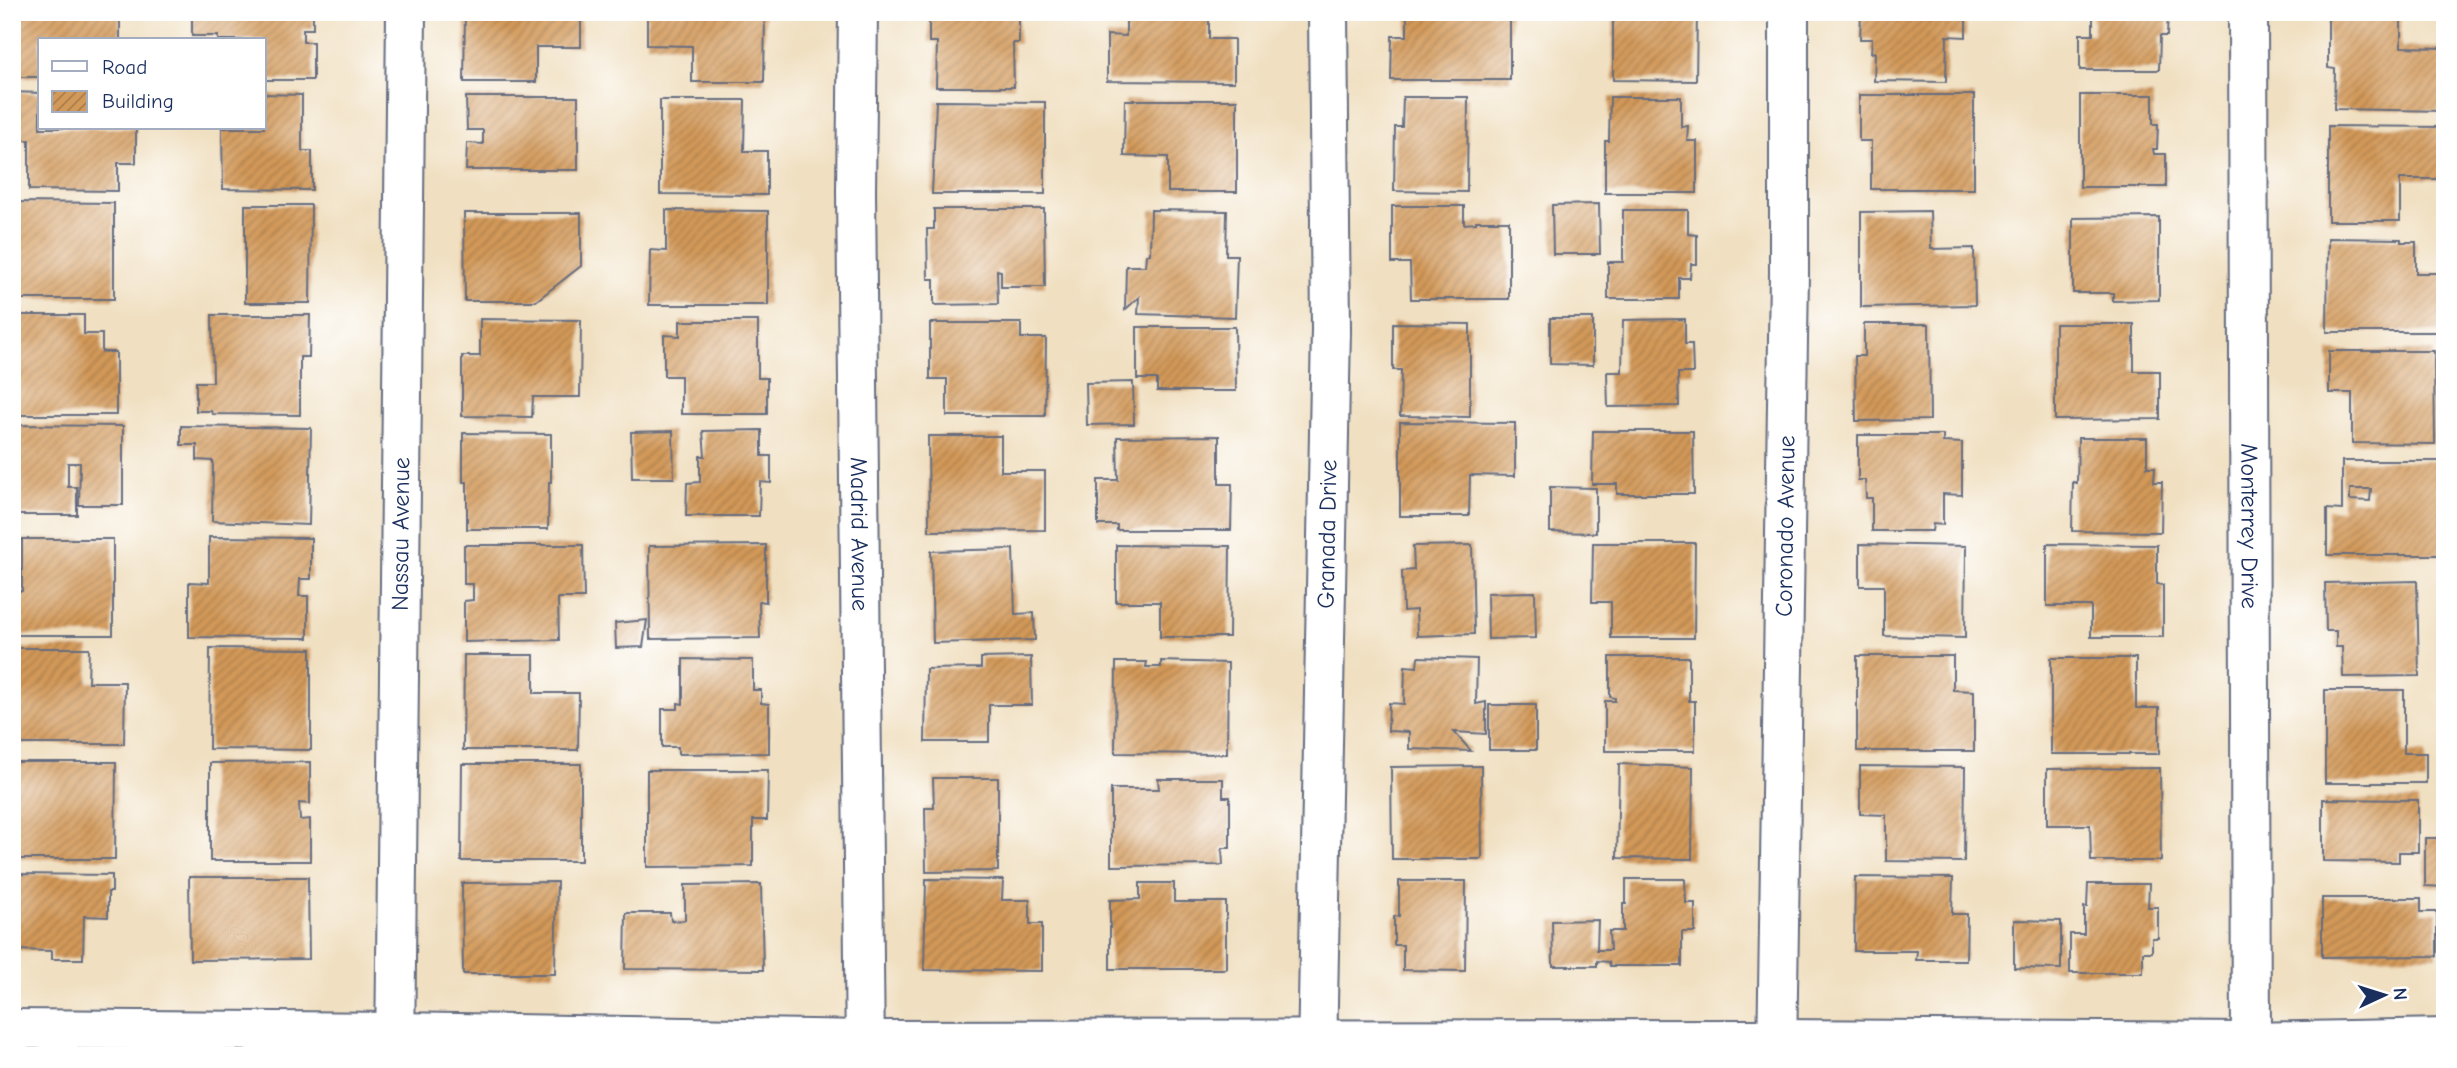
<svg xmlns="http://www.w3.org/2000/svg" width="2457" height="1068" viewBox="0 0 2457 1068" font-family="'Comic Neue',sans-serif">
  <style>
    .building { fill: url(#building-hatch); fill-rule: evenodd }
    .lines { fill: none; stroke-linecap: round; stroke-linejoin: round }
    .minor-casing { stroke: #666d80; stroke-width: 42 }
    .minor { stroke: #fff; stroke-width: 38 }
    .labels { text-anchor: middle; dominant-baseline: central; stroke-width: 7; stroke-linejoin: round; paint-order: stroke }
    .street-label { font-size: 24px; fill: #1b2f5e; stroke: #fff }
  </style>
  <defs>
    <pattern id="building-hatch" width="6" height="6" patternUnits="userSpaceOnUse" patternTransform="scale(1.75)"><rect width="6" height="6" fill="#d39958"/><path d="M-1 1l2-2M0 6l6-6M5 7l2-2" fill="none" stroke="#aa7d4c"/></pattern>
  </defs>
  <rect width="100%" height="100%" fill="#fff"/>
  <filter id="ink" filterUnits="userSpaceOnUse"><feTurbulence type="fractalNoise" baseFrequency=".0143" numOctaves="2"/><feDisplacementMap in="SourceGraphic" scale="14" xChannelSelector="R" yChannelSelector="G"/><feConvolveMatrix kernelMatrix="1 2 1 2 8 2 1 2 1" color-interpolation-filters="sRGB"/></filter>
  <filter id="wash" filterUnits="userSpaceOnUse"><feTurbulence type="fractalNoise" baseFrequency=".00686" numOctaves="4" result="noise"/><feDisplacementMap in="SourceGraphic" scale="28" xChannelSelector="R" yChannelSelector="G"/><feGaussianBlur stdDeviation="1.57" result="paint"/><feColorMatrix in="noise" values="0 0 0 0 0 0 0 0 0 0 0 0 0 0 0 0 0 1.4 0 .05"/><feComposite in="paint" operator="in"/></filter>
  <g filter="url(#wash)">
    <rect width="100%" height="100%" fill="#f0dfc0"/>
    <g id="blocks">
      <g class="building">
        <polygon points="12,12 120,12 120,40 40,40 40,77 12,77"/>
        <polygon points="192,12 313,12 313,29 303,29 303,42 313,42 313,80 264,80 264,40 218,40 218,36 192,36"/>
        <polygon points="465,12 581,12 581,47 536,47 536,82 464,82"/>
        <polygon points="647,12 765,12 764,82 692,82 692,46 647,45"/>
        <polygon points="929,12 1019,12 1019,43 1013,43 1014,87 936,87 937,42 929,42"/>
        <polygon points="1126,12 1209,12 1209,39 1234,39 1234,82 1107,81 1107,35 1126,36"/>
        <polygon points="1407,12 1510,12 1510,80 1391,80 1392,36 1407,36"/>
        <polygon points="1596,12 1697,12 1696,81 1613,80 1613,18 1596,18"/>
        <polygon points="1861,12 1966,12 1966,37 1947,36 1946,82 1874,81 1875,52 1871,53 1872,39 1860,39"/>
        <polygon points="2093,12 2168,12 2167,36 2160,36 2159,70 2080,70 2080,34 2093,34"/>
        <polygon points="2328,15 2401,16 2401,47 2445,48 2445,111 2334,109 2335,69 2328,68"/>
        <polygon points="12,92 40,93 40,128 136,128 136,163 118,163 118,191 29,190 29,140 12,140"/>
        <polygon points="264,94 302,95 302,151 312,151 312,190 223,189 222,128 264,128"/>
        <polygon points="1859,95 1974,95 1974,189 1871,189 1871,141 1859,141"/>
        <polygon points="2080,95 2153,95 2153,124 2158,124 2157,149 2153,149 2154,154 2166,154 2166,187 2080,187"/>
        <polygon points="466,97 578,97 578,170 466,170 467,143 483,144 483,130 467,130"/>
        <polygon points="1403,97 1468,97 1467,192 1394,191 1395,127 1402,127"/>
        <polygon points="1610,97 1681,97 1681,127 1688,126 1687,141 1697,141 1697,193 1605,193 1605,141 1609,141"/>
        <polygon points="660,100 745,100 744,151 767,151 767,195 660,194"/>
        <polygon points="1125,100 1237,100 1237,192 1168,192 1168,157 1124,156"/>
        <polygon points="936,101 1045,102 1045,194 932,194"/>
        <polygon points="2328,126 2444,127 2444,179 2400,179 2400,221 2328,221"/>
        <polygon points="12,202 114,203 114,299 12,299"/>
        <polygon points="1599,204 1600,254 1553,254 1552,205"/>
        <polygon points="245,205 311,205 310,303 245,303"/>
        <polygon points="1392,206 1464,206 1464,224 1476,223 1476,221 1509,221 1509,299 1411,299 1410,263 1392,263"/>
        <polygon points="934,209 1044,209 1045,287 1001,287 1001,271 997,270 998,304 934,305 934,279 928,279 927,229 934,229"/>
        <polygon points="666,210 768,211 768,305 649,305 650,250 666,251"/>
        <polygon points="1151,210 1227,211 1226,255 1237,255 1235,317 1138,314 1139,297 1125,310 1126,266 1145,266 1146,255 1150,254"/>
        <polygon points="1623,210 1688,210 1688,234 1697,235 1697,264 1691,264 1690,278 1679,278 1679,299 1608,299 1608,262 1623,262"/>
        <polygon points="1930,211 1931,249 1974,248 1975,305 1861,307 1861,212"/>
        <polygon points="464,213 581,213 581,266 536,301 465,301"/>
        <polygon points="2159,217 2159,300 2113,301 2113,293 2073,293 2073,218"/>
        <polygon points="2328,238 2401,239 2401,242 2416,242 2416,273 2444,273 2444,332 2327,332"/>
        <polygon points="17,315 84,315 84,334 102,334 102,352 116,352 116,415 12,415 12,356 17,356"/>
        <polygon points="212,315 310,315 309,357 300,357 300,415 212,414 211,411 196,411 196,382 213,382"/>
        <polygon points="1550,318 1593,318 1593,365 1550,364"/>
        <polygon points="480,319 581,320 580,397 533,397 532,417 462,416 462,356 480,356"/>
        <polygon points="1685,319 1685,344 1692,344 1693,373 1678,373 1679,406 1608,407 1607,372 1622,372 1623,320"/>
        <polygon points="680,321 758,321 758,378 767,378 767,414 681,414 681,376 664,376 664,335 680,336"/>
        <polygon points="930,323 1021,323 1021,338 1046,338 1045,416 947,416 947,379 930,379"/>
        <polygon points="1393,323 1470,324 1470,417 1400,416 1401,370 1393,370"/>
        <polygon points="1864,324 1929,324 1930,420 1856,421 1855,356 1864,356"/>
        <polygon points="2055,324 2134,324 2134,371 2160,371 2160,419 2055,420"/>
        <polygon points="1137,327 1235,327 1236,391 1157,391 1157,379 1137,379"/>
        <polygon points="2329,351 2434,351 2435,444 2352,443 2352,393 2329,393"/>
        <polygon points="1133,382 1134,424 1087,425 1086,383"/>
        <polygon points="1400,422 1515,423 1515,476 1470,475 1469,516 1400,516"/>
        <polygon points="12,425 123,426 123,505 79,505 80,463 68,463 68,487 77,487 77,515 12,515"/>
        <polygon points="181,426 311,428 309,525 212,521 213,461 197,460 197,445 181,445"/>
        <polygon points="762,430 762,456 771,456 771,483 760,482 759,516 686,516 687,483 700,482 700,456 705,456 703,431"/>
        <polygon points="673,431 674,478 632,478 631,432"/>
        <polygon points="1593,431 1693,431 1694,494 1617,494 1617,484 1592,484"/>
        <polygon points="463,433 551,434 551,482 549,482 548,529 467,529 467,482 463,482"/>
        <polygon points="1858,435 1943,435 1943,442 1962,443 1962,495 1943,494 1943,525 1933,524 1932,531 1872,531 1872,498 1866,498 1865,480 1858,480"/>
        <polygon points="928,436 1001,436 1001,471 1045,471 1045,530 929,531"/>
        <polygon points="1219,436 1219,484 1232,484 1231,530 1117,530 1117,525 1098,525 1098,480 1118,480 1117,437"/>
        <polygon points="2078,438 2147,438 2147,467 2155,467 2154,482 2162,482 2161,532 2072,531 2073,482 2077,483"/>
        <path d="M2342,461H2443V555H2327V509L2342,510ZM2350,489H2371L2370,501L2350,500Z"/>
        <polygon points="1550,487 1596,488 1596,533 1550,532"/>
        <polygon points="209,537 311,538 311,579 300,579 299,596 308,596 308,638 189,637 189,582 209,583"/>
        <polygon points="22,539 113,539 113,635 12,635 12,591 22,591"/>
        <polygon points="1593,543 1695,543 1694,638 1611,638 1611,602 1592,602"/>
        <polygon points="1860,544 1966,546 1965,638 1884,636 1884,586 1860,586"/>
        <polygon points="2047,544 2157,545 2157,584 2163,585 2163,637 2091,637 2091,606 2047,606"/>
        <polygon points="464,545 583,545 584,598 558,598 559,640 464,642 464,601 473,600 473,584 464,584"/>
        <polygon points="766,545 766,602 759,601 760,638 650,639 649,546"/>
        <polygon points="1116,545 1230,546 1229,637 1160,637 1160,602 1116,602"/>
        <polygon points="1472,545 1474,634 1417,636 1416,610 1403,611 1402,571 1414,570 1413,546"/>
        <polygon points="1013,549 1015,614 1034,613 1035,640 933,643 931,551"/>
        <polygon points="2417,581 2419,676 2343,677 2342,647 2336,647 2336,631 2326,631 2325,583"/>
        <polygon points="1535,592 1536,638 1488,639 1487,593"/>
        <polygon points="647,620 643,647 616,648 615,623"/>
        <polygon points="15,648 89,648 88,682 125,682 124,744 13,744 12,670 14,670"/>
        <polygon points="210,648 311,649 311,750 209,749"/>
        <polygon points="464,655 534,655 534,693 579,693 578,750 463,750"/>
        <polygon points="1857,656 1953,656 1953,690 1974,691 1974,751 1857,751"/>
        <polygon points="1031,657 1032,705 989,705 989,742 925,742 926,669 981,668 981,658"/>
        <polygon points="1418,657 1477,659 1476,704 1486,702 1486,734 1454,732 1471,751 1409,749 1409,732 1388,731 1389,703 1404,704 1405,666 1417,667"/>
        <polygon points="1610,657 1689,657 1689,701 1695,701 1695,751 1605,751 1605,701 1615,701 1615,698 1610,697"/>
        <polygon points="2051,658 2136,658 2136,708 2159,708 2159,754 2051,754"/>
        <polygon points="683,659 753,660 753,690 761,690 761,703 769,704 769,753 678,754 678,747 662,747 662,709 678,709 678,703 683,704"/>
        <polygon points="1161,661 1228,663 1227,754 1115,753 1116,662 1147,662 1146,667 1161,667"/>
        <polygon points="2325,690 2404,690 2404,753 2426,753 2426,783 2325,783"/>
        <rect x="1489" y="705" width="47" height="45"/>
        <polygon points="12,762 116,762 115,859 12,859"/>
        <polygon points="310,762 310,804 299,803 300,820 310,819 310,861 210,861 210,763"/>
        <polygon points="462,764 581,764 581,861 461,861"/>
        <polygon points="1619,764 1693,767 1692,859 1617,858"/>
        <polygon points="1481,766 1482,859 1392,859 1391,767"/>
        <polygon points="1860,766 1965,767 1964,862 1886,861 1886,815 1860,814"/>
        <polygon points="2160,768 2161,861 2091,861 2090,825 2047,825 2047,769"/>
        <polygon points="647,770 768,770 767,820 753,820 753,866 647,867"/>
        <polygon points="933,778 998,778 998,871 926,872 925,808 934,808"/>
        <polygon points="1158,779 1223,779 1223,797 1230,797 1230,848 1222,848 1223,865 1111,866 1111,789 1159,789"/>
        <polygon points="2323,799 2418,800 2418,852 2399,852 2399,862 2323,861"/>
        <polygon points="2425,838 2445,838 2445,887 2425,886"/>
        <polygon points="12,874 112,875 112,892 108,892 108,917 84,916 83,959 52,959 52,951 12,950"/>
        <polygon points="189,877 308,877 309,959 190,960"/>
        <polygon points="1855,877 1953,878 1952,914 1967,914 1966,960 1916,960 1917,951 1854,951"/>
        <polygon points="926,879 1003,880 1002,900 1030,900 1030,924 1042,924 1042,971 924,970"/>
        <polygon points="1626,879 1685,879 1686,903 1695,903 1695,932 1682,932 1682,966 1610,966 1609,962 1597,961 1597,966 1553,966 1552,921 1598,920 1597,950 1610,950 1609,931 1623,931 1623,904 1626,904"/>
        <polygon points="1399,881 1466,881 1465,971 1403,970 1403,945 1394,945 1394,917 1399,916"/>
        <polygon points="557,882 555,974 463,974 462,883"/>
        <polygon points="1140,883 1174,883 1174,902 1226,902 1226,969 1110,969 1110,900 1140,899"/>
        <polygon points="761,884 763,970 625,969 626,913 670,913 671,921 685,920 685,885"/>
        <polygon points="2088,884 2149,884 2148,907 2158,907 2158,938 2152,938 2152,952 2143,952 2143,973 2070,973 2070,934 2084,934 2084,907 2087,907"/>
        <polygon points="2322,898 2421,898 2421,912 2437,912 2437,956 2322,957"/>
        <polygon points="2014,920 2061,921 2061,969 2014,968"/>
      </g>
    </g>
  </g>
  <g filter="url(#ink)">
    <use href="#blocks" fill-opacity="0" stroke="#666d80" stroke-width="2"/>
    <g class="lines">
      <g class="minor-casing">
        <g id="minor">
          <path id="s1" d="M858,12L856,191L865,1056"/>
          <path id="s2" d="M2248,12L2251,1056"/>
          <polyline points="12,1029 396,1032 866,1040 1777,1039 2251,1042 2445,1038"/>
          <path id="s3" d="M395,1056L406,12"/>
          <path id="s4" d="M1317,1056L1331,329L1328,12"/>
          <path id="s5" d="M1777,1056L1789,274V12"/>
        </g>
      </g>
      <use href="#minor" class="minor"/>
    </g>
  </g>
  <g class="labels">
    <g class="street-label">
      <text stroke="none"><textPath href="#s5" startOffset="530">Coronado Avenue</textPath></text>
      <text stroke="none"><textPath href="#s2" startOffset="514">Monterrey Drive</textPath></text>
      <text stroke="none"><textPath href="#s3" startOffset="522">Nassau Avenue</textPath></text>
      <text stroke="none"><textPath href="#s1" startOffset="522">Madrid Avenue</textPath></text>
      <text stroke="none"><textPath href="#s4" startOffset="522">Granada Drive</textPath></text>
    </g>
  </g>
  <rect width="2457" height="1068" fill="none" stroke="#fff" stroke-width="42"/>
  <rect x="38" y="38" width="228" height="91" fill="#ffffff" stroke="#a4acbf" stroke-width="2"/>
  <rect x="52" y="61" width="35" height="10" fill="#ffffff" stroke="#a4acbf" stroke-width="2"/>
  <text x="102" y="74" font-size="21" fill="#1b2f5e">Road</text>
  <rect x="52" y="91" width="35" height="21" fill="url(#building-hatch)" stroke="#a4acbf" stroke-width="2"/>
  <text x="102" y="108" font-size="21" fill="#1b2f5e">Building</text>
  <g transform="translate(2384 995) rotate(86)" stroke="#ffffff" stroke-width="5" paint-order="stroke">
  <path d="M0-5L12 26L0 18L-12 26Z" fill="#1b2f5e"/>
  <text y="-10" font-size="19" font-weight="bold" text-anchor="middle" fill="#1b2f5e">N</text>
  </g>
</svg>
